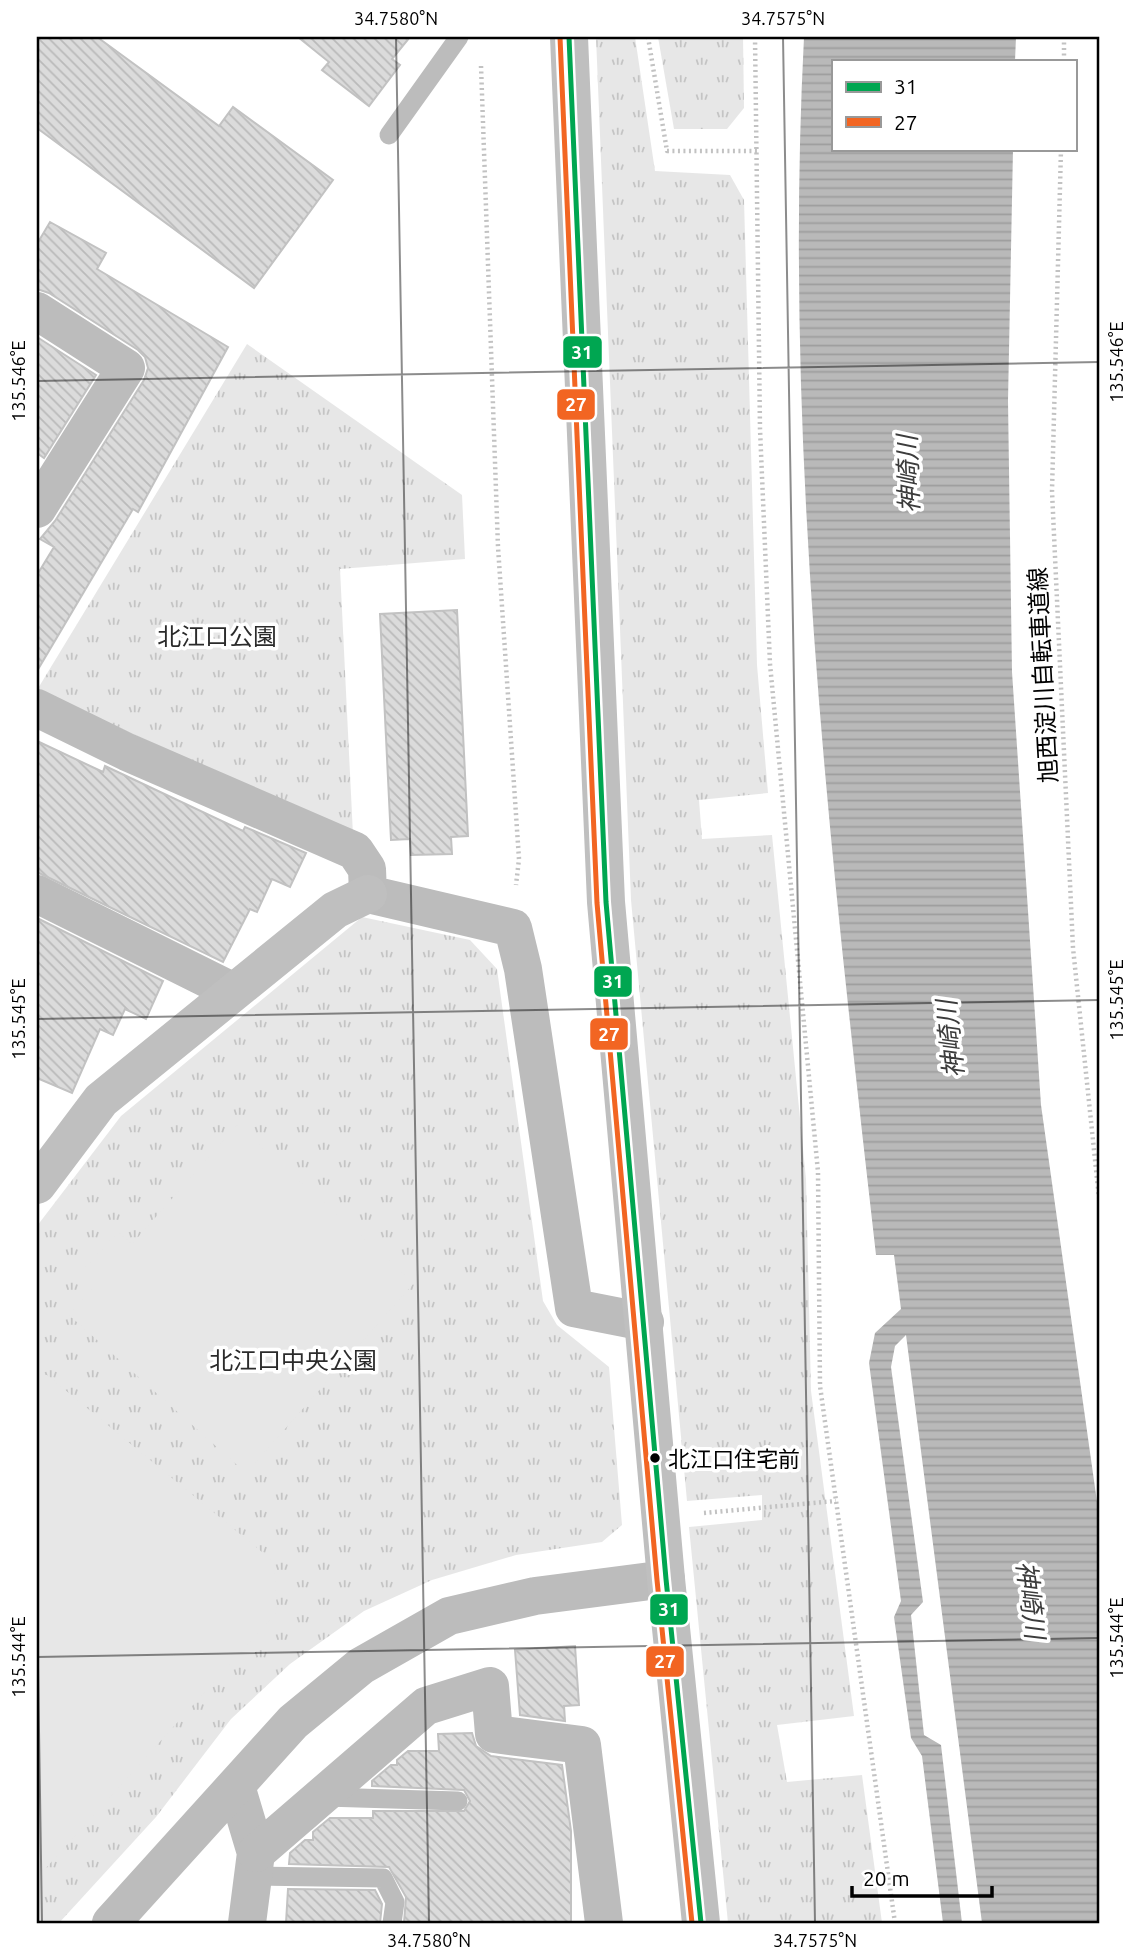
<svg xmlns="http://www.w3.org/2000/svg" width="1136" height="1960" viewBox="0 0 1136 1960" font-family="Ubuntu,'Noto Sans JP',sans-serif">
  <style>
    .grass { fill: url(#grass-tufts) }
    .garden { fill: #e7e7e7 }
    .water { fill: url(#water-rules) }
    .building { fill: url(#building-back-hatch); stroke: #c2c2c2; stroke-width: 2 }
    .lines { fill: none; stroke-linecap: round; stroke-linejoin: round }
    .path { stroke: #c2c2c2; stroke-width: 4.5; stroke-dasharray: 2 3.5; stroke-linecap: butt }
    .lane { stroke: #bcbcbc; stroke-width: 19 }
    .street { stroke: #bcbcbc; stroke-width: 38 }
    .secondary { stroke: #bfbfbf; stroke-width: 38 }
    .bus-1-casing { stroke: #fff; stroke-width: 10 }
    .bus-2-casing { stroke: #fff; stroke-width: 10 }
    .bus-1 { stroke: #00a651; stroke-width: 5 }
    .bus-2 { stroke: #f26522; stroke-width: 5 }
    .ticks { fill: none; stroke: #000; stroke-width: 2; stroke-opacity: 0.45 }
    .bus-dot { fill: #000; stroke: #fff; stroke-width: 2.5 }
    .labels { text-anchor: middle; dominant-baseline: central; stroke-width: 7; stroke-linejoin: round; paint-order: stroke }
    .bus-label { font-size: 22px; fill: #000; stroke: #fff; text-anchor: start }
    .park-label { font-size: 24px; fill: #2b2b2b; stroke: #fff }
    .street-label { font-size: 24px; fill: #000; stroke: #fff }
    .water-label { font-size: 26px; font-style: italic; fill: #3c3c3c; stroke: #fff }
    .line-badge { stroke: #fff; stroke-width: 2.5 }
    .badge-label { font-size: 19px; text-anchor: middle; font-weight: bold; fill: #fff }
    .neatline { fill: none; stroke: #000; stroke-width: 2.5 }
    .ticks-label { font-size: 18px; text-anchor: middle; fill: #000 }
  </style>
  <defs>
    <pattern id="grass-tufts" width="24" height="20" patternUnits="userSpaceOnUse" patternTransform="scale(1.75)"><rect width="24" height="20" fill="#e7e7e7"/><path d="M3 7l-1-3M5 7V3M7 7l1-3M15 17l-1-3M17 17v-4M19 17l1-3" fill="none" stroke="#c4c4c4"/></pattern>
    <pattern id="water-rules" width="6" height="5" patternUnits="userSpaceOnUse" patternTransform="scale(1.75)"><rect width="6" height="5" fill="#b9b9b9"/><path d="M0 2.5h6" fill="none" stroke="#9d9d9d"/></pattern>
    <pattern id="building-back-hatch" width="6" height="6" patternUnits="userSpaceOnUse" patternTransform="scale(1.75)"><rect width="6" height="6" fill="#dbdbdb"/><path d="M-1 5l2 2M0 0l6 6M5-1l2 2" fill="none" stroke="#bababa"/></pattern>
  </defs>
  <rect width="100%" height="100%" fill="#fff"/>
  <g class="grass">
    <polygon points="596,37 635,37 655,171 730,175 744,200 757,665 768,793 699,800 702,839 772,835 806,1179 811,1391 854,1716 777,1725 787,1782 862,1775 882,1923 728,1923 689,1527 762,1520 762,1495 687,1501 631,900"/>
    <polygon points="658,37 743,37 744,108 727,129 674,129"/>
    <polygon points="247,344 462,495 465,559 340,569 353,835 37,690"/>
    <polygon points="362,917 470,940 497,969 543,1301 557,1325 609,1367 622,1525 602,1542 516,1555 432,1580 364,1611 290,1664 231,1719 156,1817 59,1923 37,1923 37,1226 121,1116"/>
  </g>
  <g class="garden">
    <polygon points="237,1125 414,1283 246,1473 69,1315 96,1285 82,1271 118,1232 132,1244"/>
    <polygon points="37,1375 47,1375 274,1562 277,1612 37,1878"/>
  </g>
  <path class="water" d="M804,37H1016L1015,61H833V149H1013L1008,401L1012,672L1041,1105L1099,1516V1923H982L906,1335L895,1346L891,1367L923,1602L911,1615L924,1735L941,1745L962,1923H943L922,1756L911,1738L894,1617L901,1601L869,1363L875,1333L901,1309L894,1255H876C830,851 783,444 804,37Z"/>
  <g class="building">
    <polygon points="37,37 97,37 219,126 233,107 333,180 254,288 37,128"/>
    <polygon points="298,37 410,37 392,59 400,65 369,106 322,70 329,62"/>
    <polygon points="50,222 106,253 97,269 228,347 138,512 133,509 37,671 37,575 54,547 40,539 55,521 144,380 148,368 145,357 138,350 49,293 37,289 37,244"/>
    <polygon points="37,337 96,375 44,458 37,453"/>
    <polygon points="457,610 468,836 451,837 452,854 411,855 410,839 391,840 380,614"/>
    <polygon points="37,741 103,772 105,766 243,831 245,827 306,853 290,887 272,879 257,912 250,909 223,962 37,872"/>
    <polygon points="37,918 163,981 146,1019 125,1009 113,1035 100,1029 72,1093 37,1078"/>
    <polygon points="575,1646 579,1705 564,1706 565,1721 520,1715 515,1650"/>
    <polygon points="472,1733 476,1746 491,1756 562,1765 571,1831 571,1923 404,1923 406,1897 389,1867 289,1864 290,1853 305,1840 313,1840 313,1832 330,1818 373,1818 373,1811 464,1811 470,1801 464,1790 372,1786 372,1781 391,1765 397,1765 397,1760 408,1751 439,1751 438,1734"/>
    <polygon points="288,1889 375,1890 382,1904 380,1923 286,1923"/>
  </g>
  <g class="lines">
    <g class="path">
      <polyline points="648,37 667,151 757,151"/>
      <polyline points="755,37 760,429 770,664 818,1172 820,1386 895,1923"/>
      <polyline points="1064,61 1064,37"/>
      <polyline points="481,66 498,547 519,859 516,885"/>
      <polyline points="1061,149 1052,491 1073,948 1099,1198"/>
      <polyline points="704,1513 836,1501"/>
    </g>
    <g class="lane">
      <polyline points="389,135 459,37"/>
      <polyline points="325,1797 458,1801"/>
      <polyline points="253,1876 383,1878 395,1902 392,1923"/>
    </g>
    <g class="street">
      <polyline points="37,311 126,368 37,509"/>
      <polyline points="37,708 127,752 355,851 367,869 368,894 513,928 523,969 574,1308 645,1322"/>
      <polyline points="37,894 232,991"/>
      <polyline points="236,1786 256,1853 247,1923"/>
      <polyline points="256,1853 426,1706 490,1686 494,1734 582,1745 604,1923"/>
      <polyline points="111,1923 293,1722 361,1666 449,1616 535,1596 666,1579"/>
    </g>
    <g class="secondary">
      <polyline points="569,37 606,902 666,1579 701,1923"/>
      <polyline points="37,1185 101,1100 335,910 368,894"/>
    </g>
    <g class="bus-1-casing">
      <polyline id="bus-1" points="569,37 606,902 666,1579 701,1923"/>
    </g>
    <g class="bus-2-casing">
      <polyline id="bus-2" points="560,37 597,903 657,1580 692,1923"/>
    </g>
    <use href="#bus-1" class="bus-1"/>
    <use href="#bus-2" class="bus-2"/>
  </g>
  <path class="ticks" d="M396,37L429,1923M783,37L815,1923M37,381L1099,362M37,1019L1099,1000M37,1602L42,1923M37,1657L1099,1638"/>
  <circle class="bus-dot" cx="655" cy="1458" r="6"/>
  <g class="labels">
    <g class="bus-label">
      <text x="668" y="1458">北江口住宅前</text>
    </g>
    <g class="park-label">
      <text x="217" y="636">北江口公園</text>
      <text x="293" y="1360">北江口中央公園</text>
    </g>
    <g class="street-label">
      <text transform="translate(1043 675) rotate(-93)">旭西淀川自転車道線</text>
    </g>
    <g class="water-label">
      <text transform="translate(908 474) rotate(-92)">神崎川</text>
      <text transform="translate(950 1039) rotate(-96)">神崎川</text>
      <text transform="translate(1031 1600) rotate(83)">神崎川</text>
    </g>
  </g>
  <g class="line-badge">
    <rect x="562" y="335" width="41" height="34" rx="7" fill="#00a651"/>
    <rect x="556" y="388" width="40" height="33" rx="7" fill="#f26522"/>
    <rect x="593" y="965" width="40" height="33" rx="7" fill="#00a651"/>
    <rect x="589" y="1017" width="40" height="34" rx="7" fill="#f26522"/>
    <rect x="649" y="1593" width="40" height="33" rx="7" fill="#00a651"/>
    <rect x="645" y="1645" width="40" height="33" rx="7" fill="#f26522"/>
  </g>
  <g class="badge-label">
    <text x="582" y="359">31</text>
    <text x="576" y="411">27</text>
    <text x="613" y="988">31</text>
    <text x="609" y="1041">27</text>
    <text x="669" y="1616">31</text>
    <text x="665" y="1668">27</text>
  </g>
  <rect width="1136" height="1960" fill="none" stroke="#ffffff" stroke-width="77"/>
  <rect x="832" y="60" width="245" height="91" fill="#ffffff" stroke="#999999" stroke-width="2"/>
  <rect x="846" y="82" width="35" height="10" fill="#00a651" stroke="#999999" stroke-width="2"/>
  <text x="894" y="94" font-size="21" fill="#000000">31</text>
  <rect x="846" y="117" width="35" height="10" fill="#f26522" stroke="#999999" stroke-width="2"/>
  <text x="894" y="130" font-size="21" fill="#000000">27</text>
  <path d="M852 1886v10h140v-10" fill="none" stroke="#000000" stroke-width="3.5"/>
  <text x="863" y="1886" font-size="21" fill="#000000" stroke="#ffffff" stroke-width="5" paint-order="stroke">20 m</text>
  <rect x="38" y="38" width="1060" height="1884" class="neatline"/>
  <g class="ticks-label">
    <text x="396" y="25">34.7580°N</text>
    <text x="783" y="25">34.7575°N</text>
    <text transform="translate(1117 362) rotate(-90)" y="6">135.546°E</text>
    <text transform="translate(19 381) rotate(-90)" y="6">135.546°E</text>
    <text transform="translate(1117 1000) rotate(-90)" y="6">135.545°E</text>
    <text transform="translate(19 1019) rotate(-90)" y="6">135.545°E</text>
    <text transform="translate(1117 1638) rotate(-90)" y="6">135.544°E</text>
    <text transform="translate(19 1657) rotate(-90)" y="6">135.544°E</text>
    <text x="429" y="1947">34.7580°N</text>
    <text x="815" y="1947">34.7575°N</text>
  </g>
</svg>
